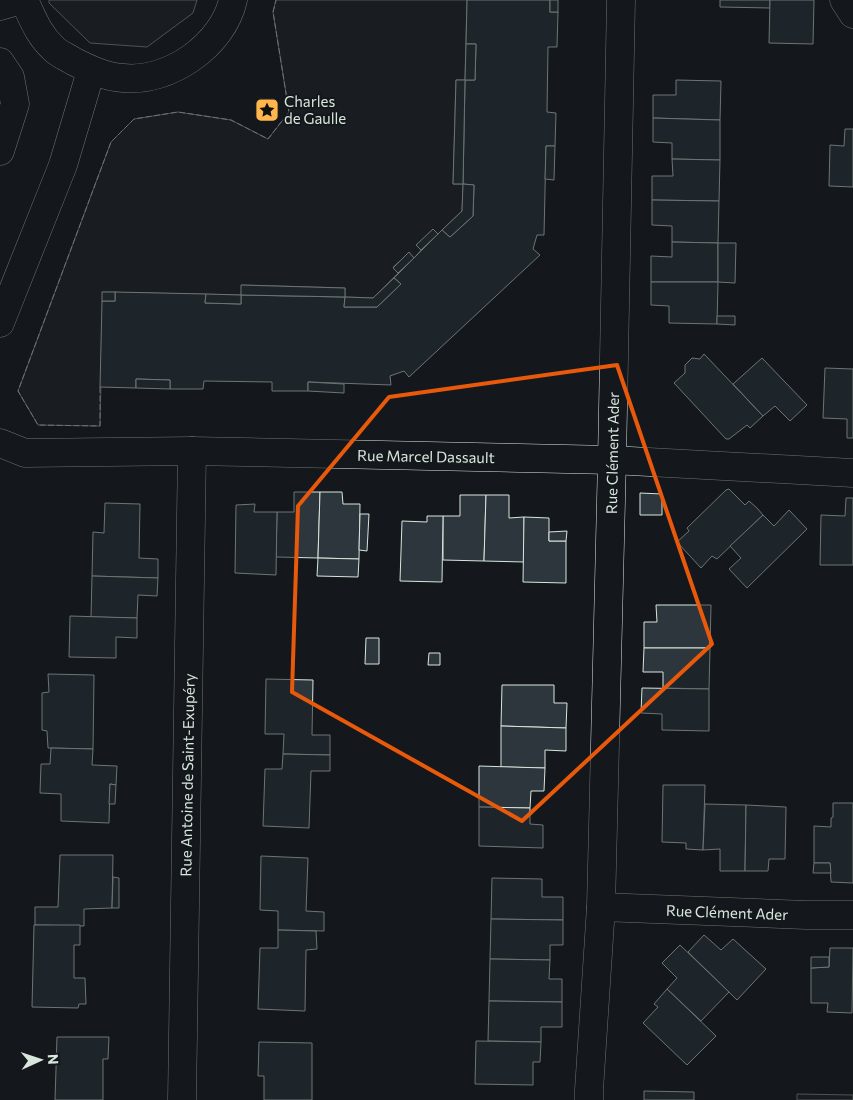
<svg xmlns="http://www.w3.org/2000/svg" width="853" height="1100" viewBox="0 0 853 1100" font-family="Commissioner,sans-serif">
  <style>
    .green { fill: #202428; stroke: #939e99 }
    .building { fill: #2c363c; stroke: #d8e6dc }
    .lines { fill: none; stroke-linecap: round; stroke-linejoin: round }
    .minor-casing { stroke: #d8e6dc; stroke-width: 29 }
    .secondary-casing { stroke: #d8e6dc; stroke-width: 29 }
    .minor { stroke: #14181c; stroke-width: 28 }
    .secondary { stroke: #14181c; stroke-width: 28 }
    .fence { stroke: #d8e6dc; stroke-width: 1; stroke-dasharray: 6 2.5; stroke-linecap: butt }
    .marked { fill: none; stroke: #e8590c; stroke-width: 4; stroke-linejoin: round }
    .labels { text-anchor: middle; dominant-baseline: central; stroke-width: 4; stroke-linejoin: round; paint-order: stroke }
    .poi-label { font-size: 15px; fill: #d8e6dc; stroke: #14181c; text-anchor: start }
    .street-label { font-size: 15px; fill: #d8e6dc; stroke: #14181c }
  </style>
  <rect width="100%" height="100%" fill="#14181c"/>
  <g class="green">
    <polygon points="49,0 197,0 193,13 147,47 90,43 49,3"/>
    <polygon points="276,0 467,0 465,80 456,80 453,184 463,184 462,211 438,234 433,230 417,245 421,250 414,258 409,253 393,267 398,273 373,298 345,297 345,288 242,285 241,295 103,292 100,426 38,425 18,391 111,142 134,119 178,112 231,120 268,139 289,112 273,12"/>
    <polygon points="797,1094 853,1095 853,1100 797,1100"/>
  </g>
  <g class="building">
    <polygon points="467,0 550,0 550,12 558,12 557,47 548,47 547,112 556,113 555,146 546,146 544,235 537,235 533,249 540,255 409,377 404,371 390,376 391,385 308,382 308,391 272,391 272,382 204,381 203,389 170,389 170,380 136,379 136,388 100,387 102,301 115,301 115,292 206,294 205,303 241,304 241,295 345,297 344,307 377,307 401,284 394,278 442,230 450,237 473,216 474,185 463,184 465,80 475,80 476,44 466,44"/>
    <rect x="550" y="0" width="8" height="12"/>
    <polygon points="720,0 770,0 770,8 720,7"/>
    <polygon points="770,0 814,0 813,44 769,43"/>
    <polygon points="466,44 476,44 475,80 465,80"/>
    <polygon points="456,80 465,80 463,184 453,184"/>
    <polygon points="676,80 721,81 720,120 653,118 653,95 676,95"/>
    <polygon points="653,118 720,120 720,160 672,159 672,143 653,142"/>
    <polygon points="845,129 853,129 853,187 829,186 830,145 844,146"/>
    <polygon points="546,146 555,146 554,180 545,179"/>
    <polygon points="672,159 720,160 719,201 652,200 652,176 673,176"/>
    <polygon points="463,184 474,185 473,216 450,237 442,230 462,211"/>
    <polygon points="652,200 719,201 718,243 672,242 672,226 652,225"/>
    <polygon points="433,229 438,234 421,250 416,245"/>
    <polygon points="672,242 718,243 718,282 651,282 651,256 672,257"/>
    <polygon points="718,243 736,243 735,283 718,282"/>
    <polygon points="409,252 414,258 398,273 393,268"/>
    <polygon points="394,278 401,284 377,307 344,307 345,297 373,298"/>
    <polygon points="651,282 718,282 717,324 669,323 669,306 651,305"/>
    <polygon points="241,285 345,288 345,297 241,295"/>
    <rect x="102" y="292" width="13" height="9"/>
    <polygon points="206,294 241,295 241,304 205,303"/>
    <polygon points="717,316 735,316 735,325 717,324"/>
    <polygon points="704,354 763,416 750,428 747,425 729,439 726,439 674,383 685,373 685,365 692,358 700,359"/>
    <polygon points="762,358 807,405 790,421 775,406 763,416 733,384"/>
    <polygon points="825,368 853,369 853,438 847,438 847,419 823,418"/>
    <polygon points="136,379 170,380 170,389 136,388"/>
    <polygon points="308,382 344,384 344,393 308,391"/>
    <polygon points="729,489 745,505 749,501 757,508 763,515 717,559 712,556 701,568 677,542 689,531 687,528 726,490"/>
    <polygon points="294,492 320,492 318,558 276,557 277,512 294,512"/>
    <polygon points="320,492 342,492 343,504 360,504 359,559 318,558"/>
    <polygon points="640,493 662,494 662,515 640,515"/>
    <polygon points="460,495 486,495 484,561 443,560 443,516 460,516"/>
    <polygon points="486,495 509,495 509,518 524,517 524,562 484,561"/>
    <polygon points="846,498 853,498 853,565 820,565 821,515 845,516"/>
    <polygon points="105,503 140,504 139,558 158,559 158,578 92,576 93,532 104,533"/>
    <polygon points="255,504 254,512 277,512 276,575 235,573 236,505"/>
    <polygon points="789,510 807,529 747,588 729,569 741,558 730,546 763,515 774,526"/>
    <polygon points="360,514 369,514 367,551 359,550"/>
    <polygon points="427,516 443,516 442,582 400,581 402,521 427,522"/>
    <polygon points="524,517 549,518 549,541 566,541 566,583 523,582"/>
    <polygon points="567,531 566,541 549,541 549,532"/>
    <polygon points="318,558 359,559 358,577 317,576"/>
    <polygon points="92,576 158,578 157,596 138,595 137,618 91,617"/>
    <polygon points="656,605 711,605 710,648 644,648 644,622 657,622"/>
    <polygon points="70,616 137,618 137,638 116,637 116,658 69,657"/>
    <polygon points="366,638 379,638 379,664 365,664"/>
    <polygon points="644,648 710,648 709,689 663,688 663,672 643,672"/>
    <polygon points="429,653 440,653 440,665 428,665"/>
    <polygon points="48,674 94,675 93,749 48,748 47,731 42,730 42,693 49,692"/>
    <polygon points="266,679 313,680 312,735 330,735 330,755 283,754 284,734 265,734"/>
    <polygon points="502,685 554,685 554,703 567,703 566,728 501,726"/>
    <polygon points="642,688 709,689 709,731 662,730 662,714 641,713"/>
    <polygon points="501,726 566,728 566,751 545,750 545,768 501,767"/>
    <polygon points="51,748 93,749 92,765 117,766 116,785 110,784 109,823 61,821 61,794 40,793 41,764 50,764"/>
    <polygon points="283,754 330,755 330,771 311,771 309,828 263,826 265,769 282,769"/>
    <polygon points="479,766 545,768 544,791 531,791 530,808 479,807"/>
    <polygon points="110,784 116,785 115,804 109,804"/>
    <polygon points="663,785 705,785 703,850 686,849 686,843 662,842"/>
    <polygon points="833,803 853,803 853,883 831,882 830,863 814,863 814,826 831,827 831,818 833,817"/>
    <polygon points="705,804 746,805 745,871 720,871 720,849 703,850"/>
    <polygon points="746,805 786,807 785,859 769,859 768,871 745,871"/>
    <polygon points="479,807 530,808 530,824 543,825 543,848 479,846"/>
    <polygon points="60,855 113,855 112,908 84,909 84,926 35,925 35,907 58,907"/>
    <polygon points="261,856 308,858 306,911 324,912 324,931 278,930 278,911 260,910"/>
    <polygon points="814,863 830,863 831,873 813,873"/>
    <polygon points="113,877 119,878 119,908 112,908"/>
    <polygon points="492,878 542,879 542,897 563,897 563,920 491,919"/>
    <polygon points="491,919 563,920 563,945 550,945 550,960 490,959"/>
    <polygon points="34,925 80,925 80,945 74,945 74,978 85,978 86,1004 79,1004 78,1008 32,1007"/>
    <polygon points="278,930 316,931 317,949 306,950 305,1011 258,1009 260,948 278,948"/>
    <polygon points="704,935 721,950 733,939 766,969 737,1000 688,952"/>
    <polygon points="680,945 729,992 701,1021 667,989 677,978 662,963"/>
    <polygon points="830,948 853,948 852,1013 827,1012 828,1003 811,1003 811,968 829,967"/>
    <polygon points="811,957 829,957 829,967 811,968"/>
    <polygon points="490,959 550,960 549,979 562,979 562,1002 489,1001"/>
    <polygon points="667,989 716,1036 687,1065 643,1023 658,1007 654,1004"/>
    <polygon points="489,1001 562,1002 562,1027 541,1027 541,1042 488,1041"/>
    <polygon points="57,1037 109,1037 108,1059 103,1059 103,1100 55,1100"/>
    <polygon points="476,1041 541,1042 540,1062 533,1062 533,1085 475,1084"/>
    <polygon points="259,1042 312,1043 312,1100 264,1100 264,1076 258,1076"/>
    <polygon points="644,1091 694,1092 694,1100 644,1100"/>
  </g>
  <g class="lines">
    <g class="minor-casing">
      <g id="minor">
        <polyline points="844,0 853,14"/>
        <polyline points="0,6 21,0"/>
        <polyline points="0,62 10,77 15,104 0,151"/>
        <polyline points="0,443 25,453 192,451 612,460 853,473"/>
        <polyline points="601,907 806,915 853,915"/>
        <polyline points="182,1100 192,451"/>
        <polyline points="589,1100 589,1090 601,907 612,460 621,0"/>
      </g>
    </g>
    <g class="secondary-casing">
      <g id="secondary">
        <path d="M24,0C33,19 38,34 54,49C59,54 67,57 73,61C89,69 105,77 123,78C169,83 223,45 233,0"/>
        <polyline points="0,323 63,165 91,71"/>
      </g>
    </g>
    <use href="#minor" class="minor"/>
    <use href="#secondary" class="secondary"/>
    <polyline class="fence" points="100,387 100,426 38,425 18,391 111,142 134,119 178,112 231,120 268,139 289,112 273,12 276,0"/>
  </g>
  <path d="M0 0H853V1100H0ZM617,365L712,644L522,821L292,692L298,506L389,397Z" fill="#14181c" fill-opacity=".55" fill-rule="evenodd"/>
  <path class="marked" d="M617,365L712,644L522,821L292,692L298,506L389,397Z"/>
  <defs>
    <g id="sight-square" transform="scale(1.25)"><rect x="-9" y="-9" width="18" height="18" rx="4" fill="#ffb74d" stroke="#14181c"/><path d="M0-6L1.8-2.2L6-1.7L2.9 1.2L3.7 5.4L0 3.3L-3.7 5.4L-2.9 1.2L-6-1.7L-1.8-2.2Z" fill="#111"/></g>
  </defs>
  <g fill-rule="evenodd">
    <use href="#sight-square" x="267" y="110"/>
  </g>
  <g class="labels">
    <g class="poi-label">
      <text x="284" y="101">Charles<tspan x="284" dy="17">de Gaulle</tspan></text>
    </g>
    <g class="street-label">
      <text transform="translate(612 453) rotate(-89)">Rue Clément Ader</text>
      <text transform="translate(426 456) rotate(1)">Rue Marcel Dassault</text>
      <text transform="translate(187 775) rotate(-89)">Rue Antoine de Saint-Exupéry</text>
      <text transform="translate(727 912) rotate(2)">Rue Clément Ader</text>
    </g>
  </g>
  <g transform="translate(40 1060) rotate(87)" stroke="#14181c" stroke-width="4" paint-order="stroke">
  <path d="M0-4L9 19L0 12L-9 19Z" fill="#d8e6dc"/>
  <text y="-8" font-size="14" font-weight="bold" text-anchor="middle" fill="#d8e6dc">N</text>
  </g>
</svg>
